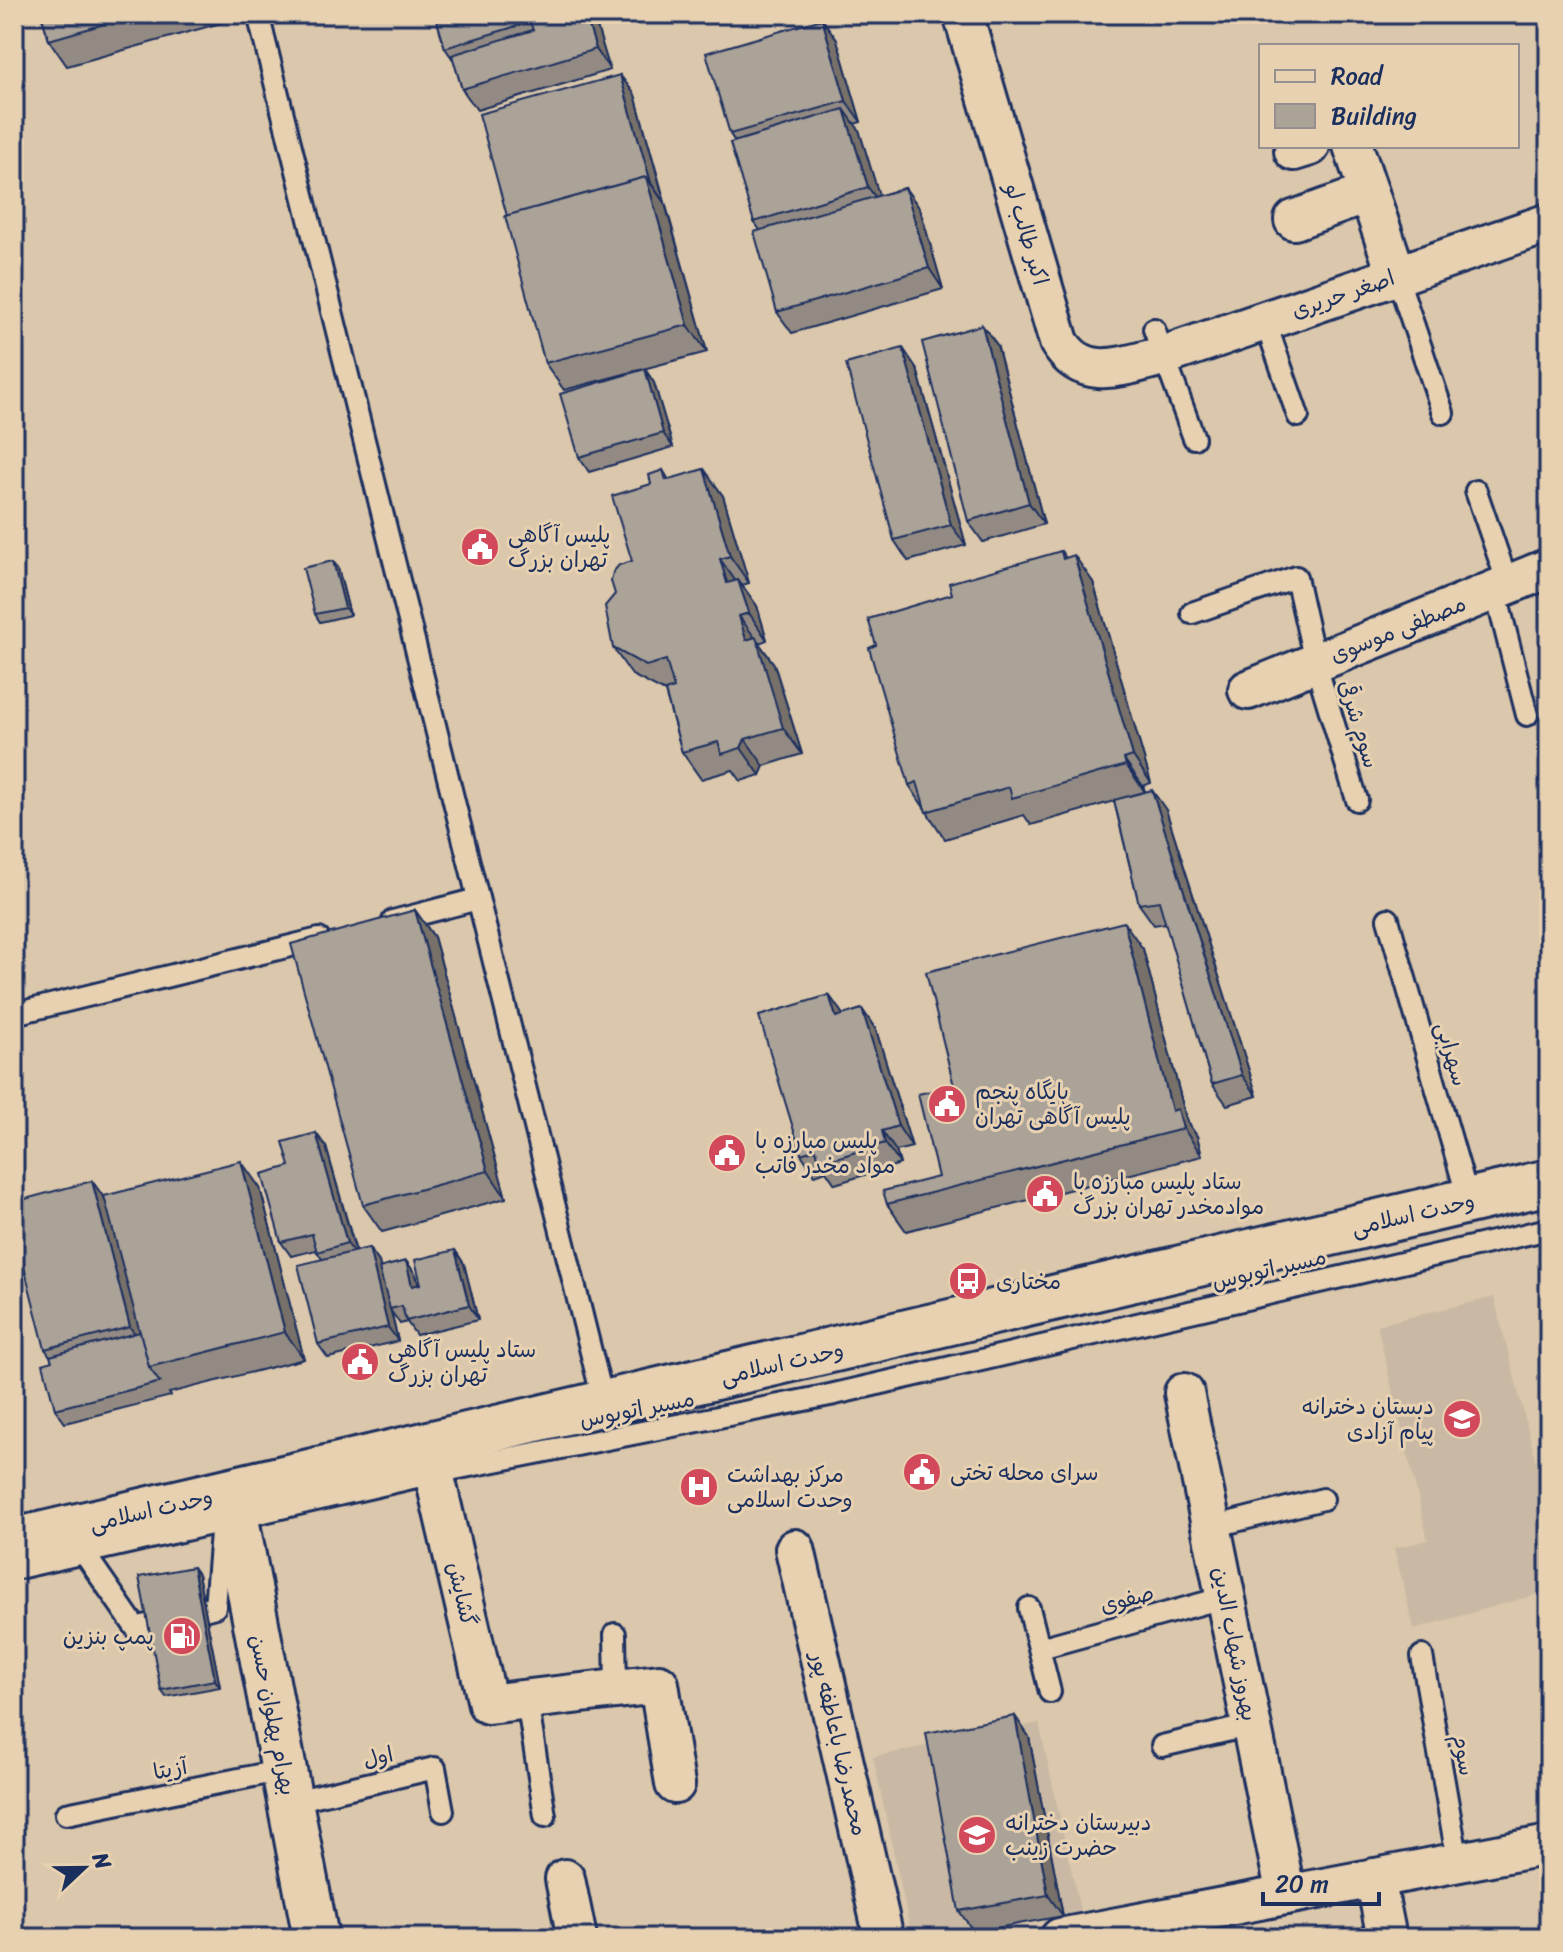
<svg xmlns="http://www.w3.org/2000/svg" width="1563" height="1952" viewBox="0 0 1563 1952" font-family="Sriracha,'Playpen Sans Arabic',sans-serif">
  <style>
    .built { fill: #c9b9a4 }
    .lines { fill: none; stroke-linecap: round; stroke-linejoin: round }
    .lane-casing { stroke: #1b2f5e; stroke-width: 26 }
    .street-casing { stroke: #1b2f5e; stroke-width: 44 }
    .secondary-casing { stroke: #1b2f5e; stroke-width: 50 }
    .primary-casing { stroke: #1b2f5e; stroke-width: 50 }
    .lane { stroke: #e7d1b0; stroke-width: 20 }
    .street { stroke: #e7d1b0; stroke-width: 38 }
    .secondary { stroke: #e7d1b0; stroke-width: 44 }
    .primary { stroke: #e7d1b0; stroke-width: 44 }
    .wall { fill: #938b83; stroke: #1b2f5e; stroke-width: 2 }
    .shaded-wall { fill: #78716a; stroke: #1b2f5e; stroke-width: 2 }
    .building { fill: #aba298; stroke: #1b2f5e; stroke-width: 2 }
    .labels { text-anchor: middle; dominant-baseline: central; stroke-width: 6; stroke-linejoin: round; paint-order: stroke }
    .street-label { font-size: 22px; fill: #1b2f5e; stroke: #e7d1b0 }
    .poi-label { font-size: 22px; fill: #1b2f5e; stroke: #e7d1b0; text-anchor: start }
  </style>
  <rect width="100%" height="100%" fill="#dbc7ab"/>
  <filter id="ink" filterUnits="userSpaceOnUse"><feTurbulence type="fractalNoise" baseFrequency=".0125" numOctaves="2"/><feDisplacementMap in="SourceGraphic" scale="16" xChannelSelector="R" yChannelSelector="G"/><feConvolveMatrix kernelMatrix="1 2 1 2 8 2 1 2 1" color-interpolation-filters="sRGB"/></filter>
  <g filter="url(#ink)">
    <g class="built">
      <polygon points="1494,1297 1549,1512 1549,1591 1414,1629 1394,1548 1428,1540 1377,1325"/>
      <polygon points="1039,1723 1081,1914 947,1938 912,1938 873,1757"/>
    </g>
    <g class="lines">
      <g class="lane-casing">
        <g id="lane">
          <polyline points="258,14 604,1404"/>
          <polyline points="1397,276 1443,413"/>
          <polyline points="1265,321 1298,416"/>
          <polyline points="1154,329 1194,438"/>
          <polyline points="1476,491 1508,584"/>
          <polyline points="1495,590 1527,715"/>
          <polyline points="1192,613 1296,577 1315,662 1357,800"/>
          <polyline points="1388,919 1469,1202"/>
          <polyline points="393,921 478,899"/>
          <polyline points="14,1014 319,939"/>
          <polyline points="1212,1527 1323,1499"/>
          <polyline points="73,1550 84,1553 136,1628 215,1607 222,1520"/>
          <polyline points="14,1569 434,1473 830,1395 1549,1229"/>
          <polyline points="1029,1608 1050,1692"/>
          <polyline points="615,1634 616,1689"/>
          <polyline points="1040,1648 1226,1597"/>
          <polyline points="1422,1656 1458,1862"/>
          <polyline points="527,1700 545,1816"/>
          <polyline points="1162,1746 1252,1725"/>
          <polyline points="290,1802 435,1768 443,1811"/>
          <polyline points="66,1814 283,1770"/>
        </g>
      </g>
      <g class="street-casing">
        <g id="street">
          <path d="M963,14L1059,342C1084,384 1125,365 1163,356L1549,223"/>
          <polyline points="1353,146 1397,276"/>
          <polyline points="1294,151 1310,146"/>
          <polyline points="1294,220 1369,193"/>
          <polyline points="1248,690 1549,568"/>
          <polyline points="1184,1393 1286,1895"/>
          <polyline points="425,1446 434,1473 488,1704 659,1684 675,1784"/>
          <polyline points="795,1549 884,1938"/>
          <polyline points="1375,1878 1387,1938"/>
          <polyline points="565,1879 577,1938"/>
          <polyline points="1060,1938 1549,1845"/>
        </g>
      </g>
      <g class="secondary-casing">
        <polyline id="secondary" points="235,1491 236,1519 316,1938"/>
      </g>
      <g class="primary-casing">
        <polyline id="primary" points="14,1541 1549,1182"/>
      </g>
      <use href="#lane" class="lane"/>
      <use href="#street" class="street"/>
      <use href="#secondary" class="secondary"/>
      <use href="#primary" class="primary"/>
    </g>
    <g class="wall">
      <polygon points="41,14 234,14 235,19 67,66 49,40"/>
      <polygon points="435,14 593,14 610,70 477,110 462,89 454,61 445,48"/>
      <polygon points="822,19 837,40 861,122 854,124 859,130 879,196 905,188 920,209 943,289 792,333 777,312 760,230 754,222 735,142 730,134"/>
      <polygon points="620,75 635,95 707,352 564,390 545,363 507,216"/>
      <polygon points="982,325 997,345 1044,524 983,542 968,521"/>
      <polygon points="645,369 654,383 673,447 589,472 579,457"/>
      <polygon points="917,369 966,545 908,561 894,540"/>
      <polygon points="704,469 723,496 749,583 742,585 757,606 767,640 759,643 774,664 802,754 764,766 760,775 741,781 733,770 701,779 682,752 665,692 632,675 613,648 615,594 632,561 651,484 663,470 669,480"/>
      <polygon points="1061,551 1066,558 1093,582 1151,783 1143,786 1145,791 1166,810 1257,1096 1227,1105 1212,1084 1166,923 1154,925 1139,904 1114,801 1031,825 1024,815 945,839 909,785 952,594"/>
      <polygon points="338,568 350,615 320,622 315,614"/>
      <polygon points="415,910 434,937 506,1198 382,1232 363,1205"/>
      <polygon points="1143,949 1187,1122 1197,1136 1202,1156 906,1231 887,1204 938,1177 954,1086"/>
      <polygon points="829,995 843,1015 862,1009 876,1030 912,1147 896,1151 900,1164 835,1184 826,1171 815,1175 801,1154"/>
      <polygon points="316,1133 326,1147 356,1251 369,1248 379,1262 380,1268 406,1261 416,1275 419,1285 421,1284 455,1250 464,1264 478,1320 416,1335 407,1322 400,1324 391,1311 398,1341 328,1358 318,1344 322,1259 316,1250 291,1256 281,1242 290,1166"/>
      <polygon points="92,1181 105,1199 260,1188 304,1359 169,1393 171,1396 65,1423 55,1409 52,1361 50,1356 45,1349"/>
      <polygon points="198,1574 220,1687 166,1697 161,1690"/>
      <polygon points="1015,1716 1029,1737 1063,1916 974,1932 959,1911"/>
    </g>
    <g class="shaded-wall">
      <polygon points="585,14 593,14 610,70 596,49"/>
      <polygon points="822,19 837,40 861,122 846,101"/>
      <polygon points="620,75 635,95 665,204 651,183"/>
      <polygon points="844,109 859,130 883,208 868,187"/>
      <polygon points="646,177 665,204 707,352 688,325"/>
      <polygon points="905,188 920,209 943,289 929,268"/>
      <polygon points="982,325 997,345 1044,524 1029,503"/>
      <polygon points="903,348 917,369 966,545 951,525"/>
      <polygon points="645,369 654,383 673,447 663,433"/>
      <polygon points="704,469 723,496 749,583 730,556"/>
      <polygon points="1074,555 1093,582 1151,783 1133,756"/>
      <polygon points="720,559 739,586 727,583"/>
      <polygon points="333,561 338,568 350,615 345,608"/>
      <polygon points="738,580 757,606 767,640 749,613"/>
      <polygon points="739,616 774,664 802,754 783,728 746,640"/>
      <polygon points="14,681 17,699 14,695"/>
      <polygon points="745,739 764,766 760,775 741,748"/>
      <polygon points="1124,759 1143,786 1145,792 1126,765"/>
      <polygon points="1152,790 1166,810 1257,1096 1242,1075"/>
      <polygon points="415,910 434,937 506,1198 488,1171"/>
      <polygon points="1124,922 1143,949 1187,1122 1197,1136 1202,1156 1172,1111"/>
      <polygon points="829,995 844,1016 836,1017"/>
      <polygon points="862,1009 876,1030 912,1147 898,1126"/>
      <polygon points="882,1131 896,1151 900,1164 885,1143"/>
      <polygon points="316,1133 326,1147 357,1257 347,1243"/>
      <polygon points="241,1161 260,1188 304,1359 285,1332"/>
      <polygon points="92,1181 107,1202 145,1348 130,1327"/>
      <polygon points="369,1248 379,1262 398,1341 388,1327"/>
      <polygon points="455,1250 464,1264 478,1320 469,1305"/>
      <polygon points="406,1261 416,1275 422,1300 412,1286"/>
      <polygon points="193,1567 198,1574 220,1687 215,1680"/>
      <polygon points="1015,1716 1029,1737 1063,1916 1048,1895"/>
    </g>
    <g class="building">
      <polygon points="41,14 139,14 49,40"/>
      <polygon points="435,14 585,14 596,49 462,89 452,55 533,30 530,22 445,48"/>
      <polygon points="822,19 846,101 730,134 706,53"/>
      <polygon points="620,75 651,183 646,177 507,216 479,114"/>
      <polygon points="844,109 868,187 754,222 730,143"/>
      <polygon points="646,177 688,325 545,363 505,216"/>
      <polygon points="905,188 929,268 777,312 754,232"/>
      <polygon points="982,325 1029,503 968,521 922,342"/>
      <polygon points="903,348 951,525 894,540 846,364"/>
      <polygon points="645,369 663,433 579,457 560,394"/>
      <polygon points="704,469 730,556 720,559 727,583 738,580 749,613 739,616 746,640 756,637 783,728 745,739 741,748 722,754 718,742 682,752 665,691 674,688 666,660 646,666 613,648 605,606 615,594 611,581 613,572 619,565 632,561 612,496 651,484 649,475 663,470 666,480"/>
      <polygon points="1061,551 1063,559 1074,555 1133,756 1124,759 1126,765 1012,798 1009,787 926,812 917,782 909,785 869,648 876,645 868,619 952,594 949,583"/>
      <polygon points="333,561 345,608 315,614 303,568"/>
      <polygon points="1152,790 1242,1075 1212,1084 1159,901 1139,904 1114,800"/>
      <polygon points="415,910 488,1171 363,1205 291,944"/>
      <polygon points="1124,922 1172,1111 1178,1109 1183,1129 887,1204 883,1191 938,1177 918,1094 954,1086 926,972"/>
      <polygon points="829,995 836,1017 862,1009 898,1126 882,1131 885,1143 820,1163 816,1149 801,1154 759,1016"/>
      <polygon points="316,1133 347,1243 317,1252 312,1234 281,1242 262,1174 290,1166 283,1142"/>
      <polygon points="241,1161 285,1332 149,1367 104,1196"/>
      <polygon points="92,1181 130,1327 45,1349 14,1228 14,1202"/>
      <polygon points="369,1248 388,1327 318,1344 298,1265"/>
      <polygon points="455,1250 469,1305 406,1321 402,1306 390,1309 379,1268 406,1261 412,1286 421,1284 415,1260"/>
      <polygon points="140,1332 149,1367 158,1380 161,1382 55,1409 43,1364 52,1361 50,1356"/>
      <polygon points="193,1567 215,1680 161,1690 139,1577"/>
      <polygon points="1015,1716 1048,1895 959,1911 926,1733"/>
    </g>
  </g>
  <defs>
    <g id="civic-disc" transform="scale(2)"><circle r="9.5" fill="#d1495b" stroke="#e7d1b0"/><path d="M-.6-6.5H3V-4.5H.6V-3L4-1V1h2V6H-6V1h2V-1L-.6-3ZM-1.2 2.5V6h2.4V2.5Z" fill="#fff"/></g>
    <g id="bus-disc" transform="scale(2)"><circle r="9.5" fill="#d1495b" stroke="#e7d1b0"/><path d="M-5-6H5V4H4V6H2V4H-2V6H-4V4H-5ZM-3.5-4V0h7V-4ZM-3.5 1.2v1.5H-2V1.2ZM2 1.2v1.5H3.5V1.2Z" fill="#fff"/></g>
    <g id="school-disc" transform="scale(2)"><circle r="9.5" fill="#d1495b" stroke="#e7d1b0"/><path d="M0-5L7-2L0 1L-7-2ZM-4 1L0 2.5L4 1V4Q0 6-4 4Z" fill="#fff"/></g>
    <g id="hospital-disc" transform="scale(2)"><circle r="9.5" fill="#d1495b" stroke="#e7d1b0"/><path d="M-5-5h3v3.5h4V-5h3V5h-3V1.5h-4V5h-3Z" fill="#fff"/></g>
    <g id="fuel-disc" transform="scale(2)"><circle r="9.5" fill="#d1495b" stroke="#e7d1b0"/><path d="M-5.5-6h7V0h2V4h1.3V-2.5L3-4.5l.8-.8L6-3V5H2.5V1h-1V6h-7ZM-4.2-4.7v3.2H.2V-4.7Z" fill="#fff"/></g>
  </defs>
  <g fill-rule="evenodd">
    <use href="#civic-disc" x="480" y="547"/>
    <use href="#civic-disc" x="947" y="1104"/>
    <use href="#civic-disc" x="727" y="1153"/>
    <use href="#civic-disc" x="1045" y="1194"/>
    <use href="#bus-disc" x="968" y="1281"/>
    <use href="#civic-disc" x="360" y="1362"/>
    <use href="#school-disc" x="1462" y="1419"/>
    <use href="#civic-disc" x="922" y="1472"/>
    <use href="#hospital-disc" x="699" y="1487"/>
    <use href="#fuel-disc" x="182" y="1636"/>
    <use href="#school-disc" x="977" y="1835"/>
  </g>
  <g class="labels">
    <g class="street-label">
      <text transform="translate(1027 234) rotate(74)">اکبر طالب لو</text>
      <text transform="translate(1343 294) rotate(-19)">اصغر حریری</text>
      <text transform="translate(1398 629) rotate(-22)">مصطفی موسوی</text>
      <text transform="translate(1359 724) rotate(73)">سوم شرقی</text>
      <text transform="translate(1452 1054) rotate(74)">سهرابی</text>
      <text transform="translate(1413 1214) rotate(-13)">وحدت اسلامی</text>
      <text transform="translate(1269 1269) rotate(-13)">مسیر اتوبوس</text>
      <text transform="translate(782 1363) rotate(-13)">وحدت اسلامی</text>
      <text transform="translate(637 1409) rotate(-11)">مسیر اتوبوس</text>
      <text transform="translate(151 1510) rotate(-13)">وحدت اسلامی</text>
      <text transform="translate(462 1594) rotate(77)">گشایش</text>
      <text transform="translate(1127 1599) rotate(-15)">صفوی</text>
      <text transform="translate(1235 1644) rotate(79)">بهروز شهاب الدین</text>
      <text transform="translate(273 1715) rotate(79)">بهرام پهلوان حسن</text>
      <text transform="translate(839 1744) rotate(77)">محمدرضا باعاطفه پور</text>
      <text transform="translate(1464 1755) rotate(80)">سوم</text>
      <text transform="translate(378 1757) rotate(-13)">اول</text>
      <text transform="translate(170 1769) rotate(-11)">آزیتا</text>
    </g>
    <g class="poi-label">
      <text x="508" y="534">پلیس آگاهی<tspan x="508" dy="25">تهران بزرگ</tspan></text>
      <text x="975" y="1091">پایگاه پنجم<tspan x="975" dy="25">پلیس آگاهی تهران</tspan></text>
      <text x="755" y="1140">پلیس مبارزه با<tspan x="755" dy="25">مواد مخدر فاتب</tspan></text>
      <text x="1073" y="1181">ستاد پلیس مبارزه با<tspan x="1073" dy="25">موادمخدر تهران بزرگ</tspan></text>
      <text x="996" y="1281">مختاری</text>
      <text x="388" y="1349">ستاد پلیس آگاهی<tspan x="388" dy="25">تهران بزرگ</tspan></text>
      <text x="1434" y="1406" text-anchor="end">دبستان دخترانه<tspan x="1434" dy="25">پیام آزادی</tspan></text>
      <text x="950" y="1472">سرای محله تختی</text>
      <text x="727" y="1474">مرکز بهداشت<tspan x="727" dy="25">وحدت اسلامی</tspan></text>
      <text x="154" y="1636" text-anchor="end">پمپ بنزین</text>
      <text x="1005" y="1822">دبیرستان دخترانه<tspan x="1005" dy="25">حضرت زینب</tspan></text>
    </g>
  </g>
  <rect width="1563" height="1952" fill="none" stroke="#e7d1b0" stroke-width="48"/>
  <rect x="24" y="24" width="1515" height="1904" fill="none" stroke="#1b2f5e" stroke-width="3" filter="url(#ink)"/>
  <rect x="1259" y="44" width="260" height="104" fill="#e7d1b0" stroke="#95908f" stroke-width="2"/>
  <rect x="1275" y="70" width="40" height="12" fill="#e7d1b0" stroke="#95908f" stroke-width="2"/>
  <text x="1331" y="84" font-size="24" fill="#1b2f5e">Road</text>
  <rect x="1275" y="104" width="40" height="24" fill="#aba298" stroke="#95908f" stroke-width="2"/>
  <text x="1331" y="124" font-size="24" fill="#1b2f5e">Building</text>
  <g transform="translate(84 1868) rotate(68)" stroke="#e7d1b0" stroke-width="6" paint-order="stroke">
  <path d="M0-6L14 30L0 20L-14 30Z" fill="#1b2f5e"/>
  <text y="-12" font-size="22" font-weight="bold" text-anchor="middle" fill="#1b2f5e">N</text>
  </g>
  <path d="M1263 1892v12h116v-12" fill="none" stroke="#1b2f5e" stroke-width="4"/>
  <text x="1275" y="1892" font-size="24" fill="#1b2f5e" stroke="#e7d1b0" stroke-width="6" paint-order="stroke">20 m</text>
</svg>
